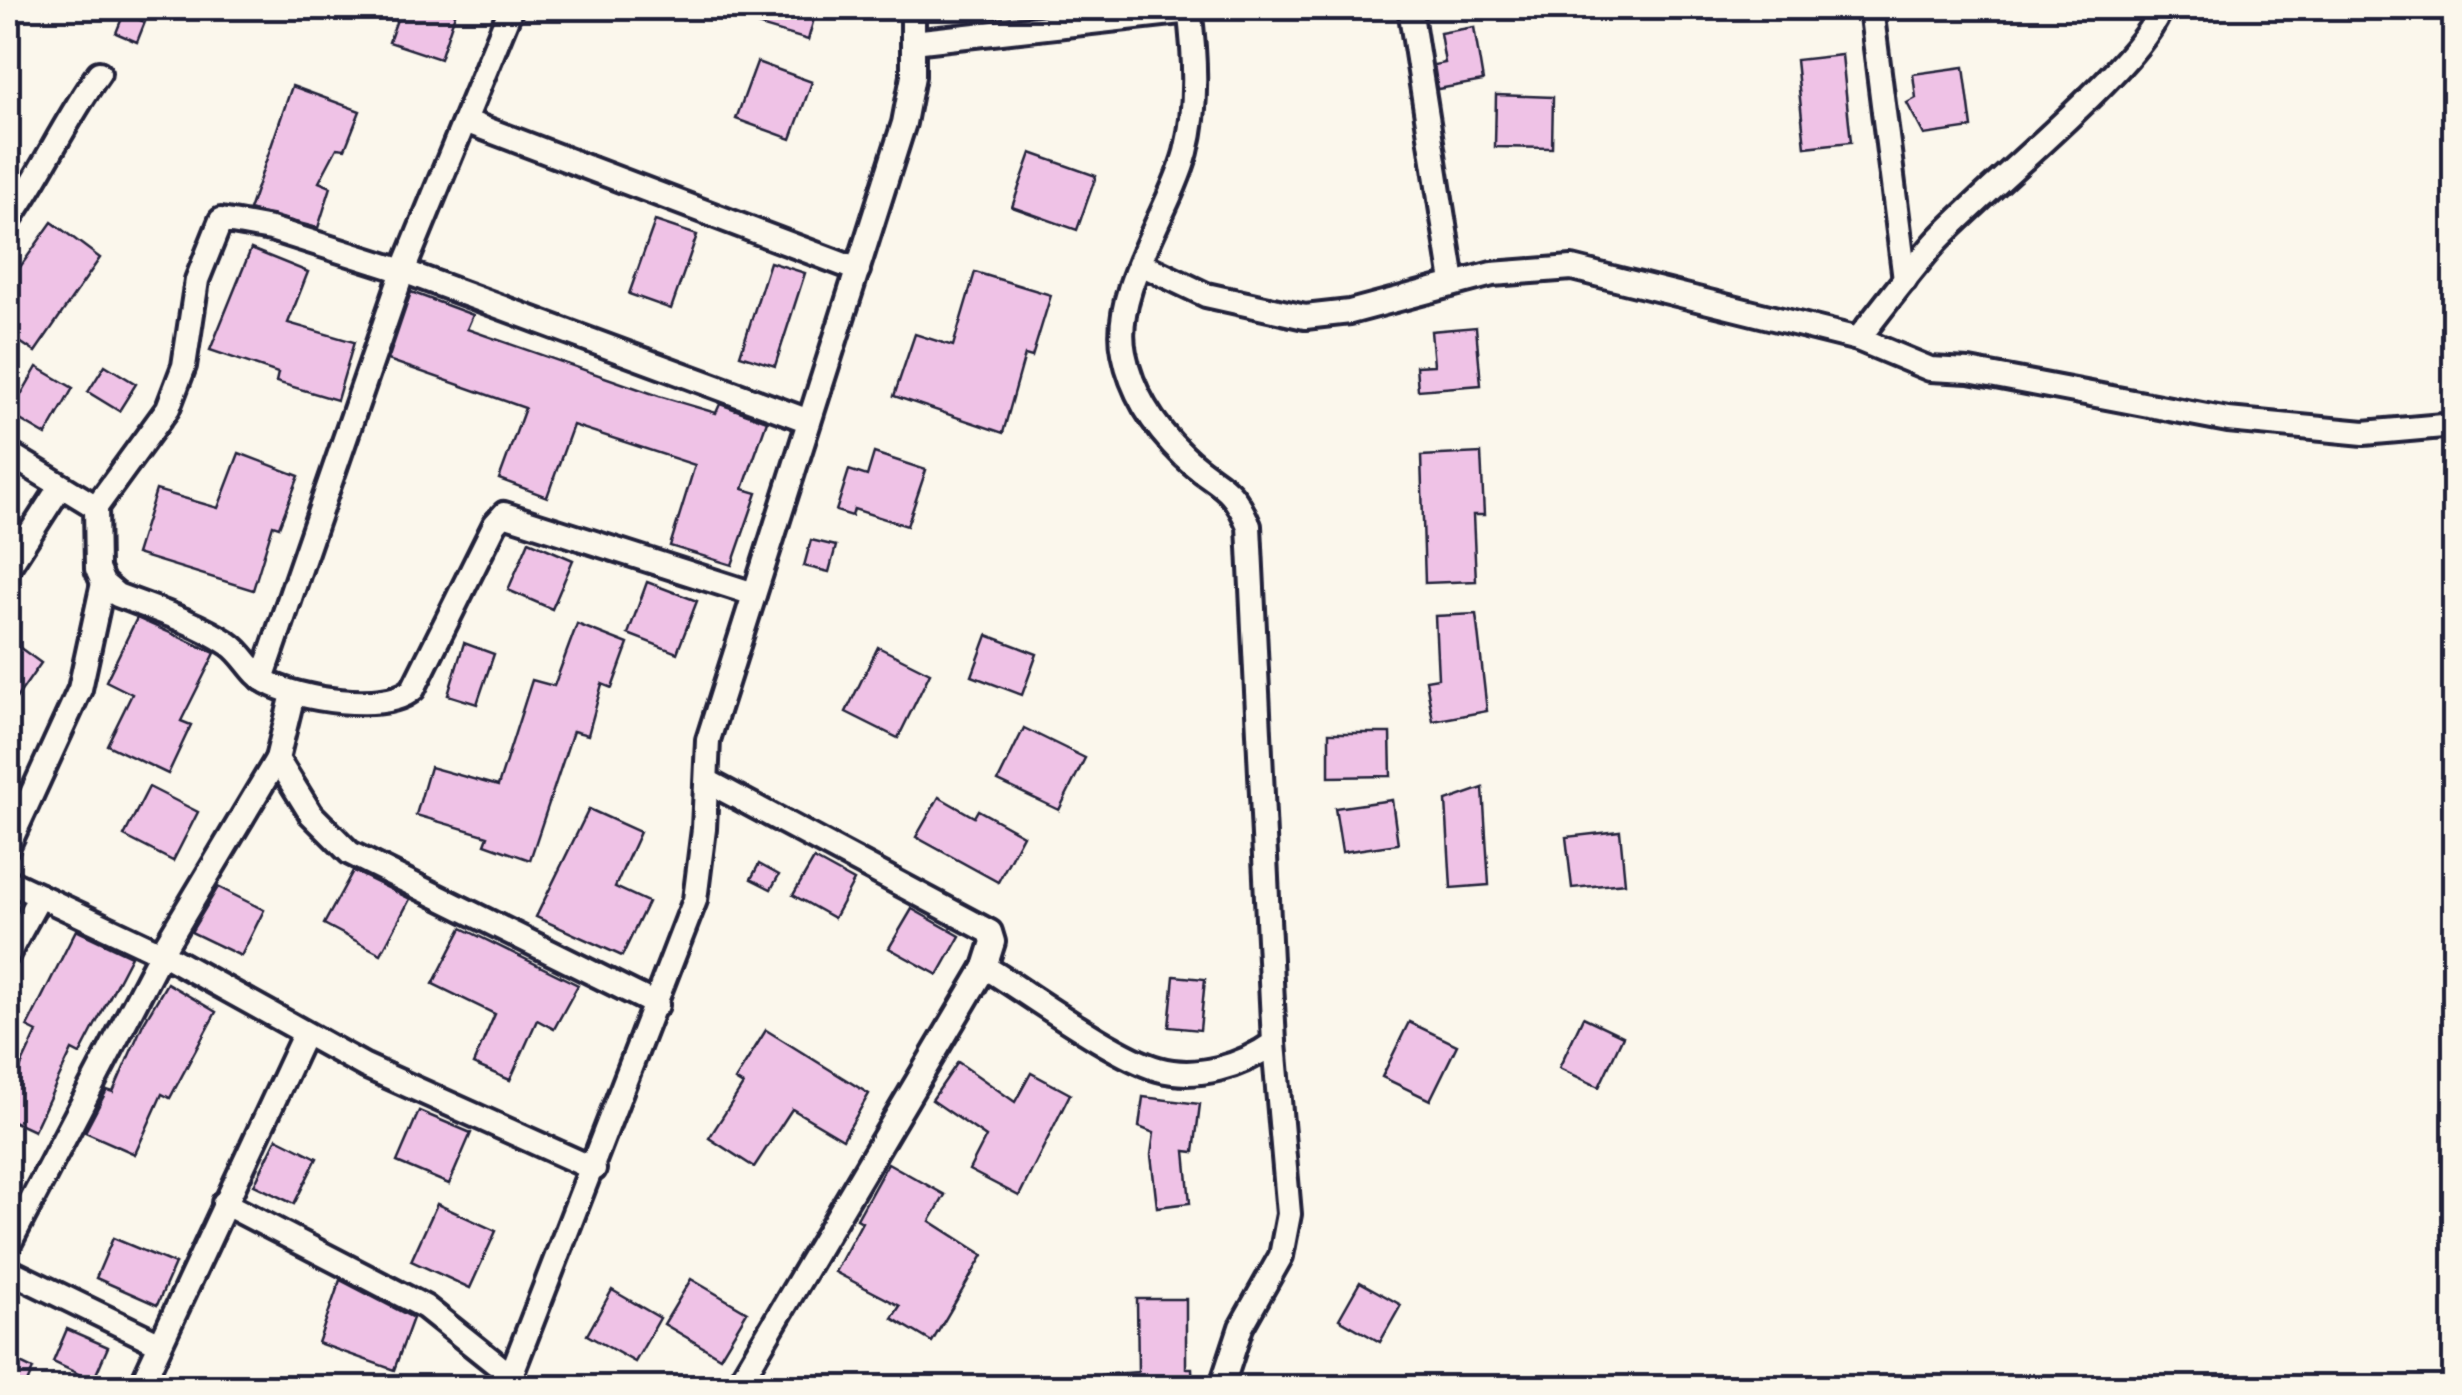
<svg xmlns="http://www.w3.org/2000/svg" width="2462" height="1395" viewBox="0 0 2462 1395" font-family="Mynerve,sans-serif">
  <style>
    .building { fill: #efc2e6; stroke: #22223b; stroke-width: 2.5 }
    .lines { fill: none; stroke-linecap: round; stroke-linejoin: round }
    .street-casing { stroke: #22223b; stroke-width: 30 }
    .street { stroke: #fbf7ec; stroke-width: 22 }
  </style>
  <rect width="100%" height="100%" fill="#fbf7ec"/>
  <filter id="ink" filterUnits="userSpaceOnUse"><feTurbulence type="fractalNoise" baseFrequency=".01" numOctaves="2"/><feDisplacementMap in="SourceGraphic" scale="20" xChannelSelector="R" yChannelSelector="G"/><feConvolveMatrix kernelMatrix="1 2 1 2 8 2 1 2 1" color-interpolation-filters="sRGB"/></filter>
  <g filter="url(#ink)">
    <g class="building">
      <polygon points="401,8 457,8 440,59 389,42"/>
      <polygon points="714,8 791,8 815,15 808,40 713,12"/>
      <polygon points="124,13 145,22 137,42 116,33"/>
      <polygon points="1474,27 1483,81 1438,89 1434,65 1445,63 1440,33"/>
      <polygon points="1842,55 1851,142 1805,147 1796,60"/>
      <polygon points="757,62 812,82 791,139 736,119"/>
      <polygon points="1964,67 1972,128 1924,135 1907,103 1916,98 1913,74"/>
      <polygon points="292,86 360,111 345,149 337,148 319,182 331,187 318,228 249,210"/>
      <polygon points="1496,95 1553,97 1552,148 1495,147"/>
      <polygon points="1031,153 1096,176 1077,230 1012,207"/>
      <polygon points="655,221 697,235 671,309 629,294"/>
      <polygon points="52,222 100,258 35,352 8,334 8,284"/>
      <polygon points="251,249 308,272 288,323 354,342 337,400 276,382 278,373 210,350"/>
      <polygon points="770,262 805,273 775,366 740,355"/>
      <polygon points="975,272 1051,295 1032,357 1025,355 1003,433 894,396 915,334 953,346"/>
      <polygon points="411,292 473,315 467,329 659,396 716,413 720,404 767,421 743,489 757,493 732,565 670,546 695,465 573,425 547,497 499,479 525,408 388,360"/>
      <polygon points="1476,327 1481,385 1418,390 1416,366 1434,365 1431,331"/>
      <polygon points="105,365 136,384 119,411 88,392"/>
      <polygon points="37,367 73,388 46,435 10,414"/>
      <polygon points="239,453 299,476 279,527 273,525 253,590 136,554 156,490 218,508"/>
      <polygon points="874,453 926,470 907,526 854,509 852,516 836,511 849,470 867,476"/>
      <polygon points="1481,453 1484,515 1473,515 1476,581 1425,583 1421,456"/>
      <polygon points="811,540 836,546 829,572 804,566"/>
      <polygon points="529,541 573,560 552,609 508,590"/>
      <polygon points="647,582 697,601 677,653 628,634"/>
      <polygon points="1476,614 1487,711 1433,721 1426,680 1438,678 1435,616"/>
      <polygon points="137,618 215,653 181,721 191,725 168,774 107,745 132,694 106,681"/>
      <polygon points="577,624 628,644 612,688 602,684 588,735 573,731 530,860 485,844 488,836 416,815 430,767 498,786 532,680 554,686"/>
      <polygon points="987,635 1037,654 1022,695 972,676"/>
      <polygon points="8,639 41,663 8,710"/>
      <polygon points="464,643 494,654 477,704 448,695"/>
      <polygon points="878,647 930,673 898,738 846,712"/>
      <polygon points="1024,728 1085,758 1059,810 998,781"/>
      <polygon points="1329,733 1390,733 1391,776 1329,777"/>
      <polygon points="149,787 198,812 173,861 124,836"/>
      <polygon points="1483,788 1489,885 1451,888 1446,801"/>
      <polygon points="939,797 974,817 978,810 1023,835 998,882 916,837"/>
      <polygon points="1392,800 1398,844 1342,852 1335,808"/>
      <polygon points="589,809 640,832 615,887 648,902 622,956 536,917"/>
      <polygon points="1620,831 1625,883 1572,888 1566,837"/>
      <polygon points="814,859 854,881 834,918 793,895"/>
      <polygon points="759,864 779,875 771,889 751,879"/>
      <polygon points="353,871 410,899 381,954 324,924"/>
      <polygon points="218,887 264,910 241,956 191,932"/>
      <polygon points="912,909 960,936 938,975 889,948"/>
      <polygon points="462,928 578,985 554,1029 537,1020 510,1080 473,1064 495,1014 433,984"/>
      <polygon points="76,930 131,956 80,1054 72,1050 34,1131 8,1119 8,1094 37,1032 27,1027"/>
      <polygon points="1174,976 1205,979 1200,1030 1169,1027"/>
      <polygon points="167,983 216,1012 170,1098 162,1094 135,1154 85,1132 107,1090 113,1092 143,1024"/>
      <polygon points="1583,1017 1623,1036 1599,1087 1559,1068"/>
      <polygon points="1409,1022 1457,1045 1430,1100 1382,1077"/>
      <polygon points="766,1030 869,1094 843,1139 792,1109 754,1167 709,1138 743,1085 735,1080"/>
      <polygon points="958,1062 1015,1102 1031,1073 1070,1094 1019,1196 969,1170 986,1137 932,1100"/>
      <polygon points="1143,1097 1200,1104 1194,1152 1185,1151 1190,1203 1157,1207 1151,1155 1154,1133 1139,1127"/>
      <polygon points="419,1111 471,1133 449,1184 397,1162"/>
      <polygon points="277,1138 317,1158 294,1204 254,1185"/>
      <polygon points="888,1163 945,1195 930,1221 983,1255 932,1342 892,1318 900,1306 835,1272 862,1222 857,1219"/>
      <polygon points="437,1204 496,1231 470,1288 411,1261"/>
      <polygon points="113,1238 175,1264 157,1305 96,1278"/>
      <polygon points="691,1279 747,1312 720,1357 664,1324"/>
      <polygon points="340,1280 413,1318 394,1370 318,1343"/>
      <polygon points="1360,1282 1401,1305 1380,1342 1339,1319"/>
      <polygon points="612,1290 660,1318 635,1362 587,1335"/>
      <polygon points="1137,1299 1186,1299 1186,1368 1192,1368 1193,1388 1101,1388 1101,1375 1138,1372"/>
      <polygon points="67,1329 108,1347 93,1381 53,1362"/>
      <polygon points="8,1357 33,1369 25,1388 8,1388"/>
    </g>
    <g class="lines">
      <g class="street-casing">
        <g id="street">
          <polyline points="1410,8 1453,282"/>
          <polyline points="1871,8 1905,280"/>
          <polyline points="913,42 1190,11"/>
          <polyline points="465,121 858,270"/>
          <path d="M8,221C42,173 64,122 99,73"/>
          <polyline points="1141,264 1206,295 1305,317 1350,312 1492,274 1572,268 1858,339 1930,369 1969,371 2228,420 2364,433 2454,425"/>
          <path d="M1858,339C1883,307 1908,274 1935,243C1978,195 2150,57 2160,8"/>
          <polyline points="8,453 96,507"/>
          <polyline points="8,568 60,487"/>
          <path d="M754,594L504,514L495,524L413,689C386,714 297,699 267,682C252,674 244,654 229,644C196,622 154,609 117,595L103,583L97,569L96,507L168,408L184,366L197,280L221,220L271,229L403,271L809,421"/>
          <polyline points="262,679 403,271 511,8"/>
          <polyline points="293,694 277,759 311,814 350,853 657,1005"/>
          <polyline points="707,781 990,932 993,942 985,967 736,1388"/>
          <polyline points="8,846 80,689 103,583"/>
          <polyline points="8,881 40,896 8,954"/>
          <polyline points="40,896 161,953 365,1066 594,1169"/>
          <path d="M985,967C1028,993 1113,1056 1158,1069C1197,1080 1242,1066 1274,1043L1249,526C1230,480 1216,487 1184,456C1154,427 1132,394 1124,353C1111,291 1170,212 1186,152C1198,105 1195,55 1189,8"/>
          <polyline points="224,1203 425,1307 510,1375"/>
          <polyline points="8,1246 161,953 277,759"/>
          <polyline points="8,1270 158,1343"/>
          <polyline points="140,1388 304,1035"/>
          <polyline points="506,1388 695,900 704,829 708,740 904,123 913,76 913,8"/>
          <polyline points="1221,1388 1241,1327 1281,1256 1289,1214 1274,1043"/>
        </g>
      </g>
      <use href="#street" class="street"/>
    </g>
  </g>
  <rect width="2462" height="1395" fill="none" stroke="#fbf7ec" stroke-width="40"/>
  <rect x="20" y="20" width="2422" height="1355" fill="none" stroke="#22223b" stroke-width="4" filter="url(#ink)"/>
</svg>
